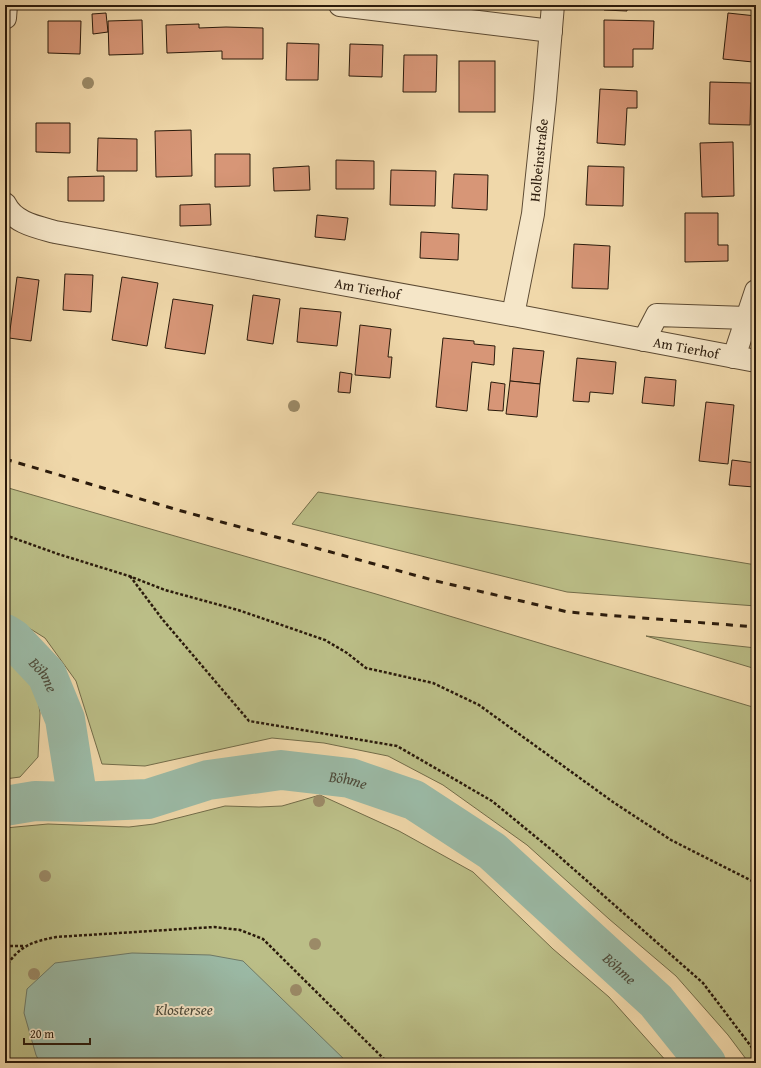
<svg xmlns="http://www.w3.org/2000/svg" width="761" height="1068" viewBox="0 0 761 1068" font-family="'Gentium Book Plus',serif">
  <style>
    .green { fill: #bbbe87; stroke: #726c49 }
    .water { fill: #9bbaa6; stroke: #6e7a68 }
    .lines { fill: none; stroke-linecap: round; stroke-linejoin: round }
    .river { stroke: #9bbaa6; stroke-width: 40 }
    .building { fill: #d79677; stroke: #2a1a0b }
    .minor-casing { stroke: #5c4a33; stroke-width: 24 }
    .path { stroke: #2a1a0b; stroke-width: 2.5; stroke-dasharray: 3 2; stroke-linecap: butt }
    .minor { stroke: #f5e6c8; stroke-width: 22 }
    .rail { stroke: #2a1a0b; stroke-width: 3; stroke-dasharray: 7 7; stroke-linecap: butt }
    .tree { fill: #9b8a67 }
    .labels { text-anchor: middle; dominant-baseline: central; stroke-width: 4; stroke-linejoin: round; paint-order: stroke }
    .street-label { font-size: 14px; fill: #2a1a0b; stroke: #f5e6c8 }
    .water-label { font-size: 15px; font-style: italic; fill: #4c4a3a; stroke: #f5e6c8 }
  </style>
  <rect width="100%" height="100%" fill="#f0d8aa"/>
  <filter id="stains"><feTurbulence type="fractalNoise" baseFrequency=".005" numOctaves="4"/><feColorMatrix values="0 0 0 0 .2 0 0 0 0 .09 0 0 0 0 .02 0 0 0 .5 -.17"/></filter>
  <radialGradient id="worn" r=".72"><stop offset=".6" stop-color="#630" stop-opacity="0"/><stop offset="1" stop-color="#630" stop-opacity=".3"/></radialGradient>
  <g class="green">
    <polygon points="5,487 376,594 756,708 756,1063 749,1063 728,1035 676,976 609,919 527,845 443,785 388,756 324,743 272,738 145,766 102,764 76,681 45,638 5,613"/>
    <polygon points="318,492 756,565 756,606 567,592 292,524"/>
    <polygon points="646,636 756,648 756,669"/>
    <polygon points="5,653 35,679 40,713 38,757 20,777 5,779"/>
    <polygon points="320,795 399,831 473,872 553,949 609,997 668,1063 5,1063 5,828 48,824 129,827 154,824 225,806 259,807 282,806"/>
  </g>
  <polygon class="water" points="132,953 210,955 243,961 348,1063 40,1063 36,1055 24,1013 27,989 55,963"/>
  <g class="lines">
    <g class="river">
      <path id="s1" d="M5,634L13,639L47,675L65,719L78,802"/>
      <path id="s2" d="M5,806L35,801L78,802L148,799L208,780L281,770L350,778L414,800L492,851L656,1001L706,1063"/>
    </g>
  </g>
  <g class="building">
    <polygon points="604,5 627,5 627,11 604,10"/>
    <polygon points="106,13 108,32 93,34 92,14"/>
    <polygon points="728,13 756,16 756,37 753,62 723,59"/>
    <polygon points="142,20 143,54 109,55 108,21"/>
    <polygon points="604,20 654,21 653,49 633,49 633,67 604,67"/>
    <polygon points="48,21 81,21 80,54 48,53"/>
    <polygon points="199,24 199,28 226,27 263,28 263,59 222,59 222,51 167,53 166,25"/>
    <polygon points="287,43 319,44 318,80 286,80"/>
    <polygon points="350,44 383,45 382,77 349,76"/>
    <polygon points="404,55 437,55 436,92 403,92"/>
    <rect x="459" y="61" width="36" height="51"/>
    <polygon points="710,82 751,83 750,125 709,124"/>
    <polygon points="600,89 637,91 637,108 627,108 625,145 597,143"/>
    <polygon points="36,123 70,123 70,153 36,152"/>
    <polygon points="191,130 192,176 156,177 155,131"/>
    <polygon points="98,138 137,139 137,171 97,171"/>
    <polygon points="733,142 734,196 702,197 700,143"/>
    <polygon points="215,154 250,154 250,186 215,187"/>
    <polygon points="336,160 374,161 374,189 336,189"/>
    <polygon points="309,166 310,190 274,191 273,168"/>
    <polygon points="588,166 624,167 623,206 586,205"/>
    <polygon points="391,170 436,171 435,206 390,205"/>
    <polygon points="454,174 488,175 487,210 452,208"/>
    <polygon points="104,176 104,201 68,201 68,177"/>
    <polygon points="210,204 211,225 180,226 180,205"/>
    <polygon points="685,213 718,213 718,245 728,245 728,261 685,262"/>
    <polygon points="317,215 348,218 345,240 315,237"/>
    <polygon points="421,232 459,234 458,260 420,258"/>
    <polygon points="574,244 610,246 608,289 572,288"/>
    <polygon points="65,274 93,275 91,312 63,310"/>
    <polygon points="17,277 39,280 31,341 9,338"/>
    <polygon points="122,277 158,283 147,346 112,340"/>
    <polygon points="253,295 280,299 273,344 247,340"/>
    <polygon points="173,299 213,305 205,354 165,348"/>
    <polygon points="300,308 341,312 337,346 297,342"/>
    <polygon points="360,325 391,329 388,357 392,357 390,378 355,375"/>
    <polygon points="443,338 474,341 474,344 495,346 494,365 472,362 467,411 436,407"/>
    <polygon points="513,348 544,351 540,384 510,381"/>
    <polygon points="577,358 616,362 613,394 590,392 589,402 573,401"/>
    <polygon points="340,372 352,374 350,393 338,392"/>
    <polygon points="645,377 676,380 674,406 642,403"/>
    <polygon points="510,381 540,384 537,417 506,414"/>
    <polygon points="491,382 505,384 503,411 488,410"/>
    <polygon points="706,402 734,405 728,464 699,461"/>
    <polygon points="732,460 756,463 754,487 729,485"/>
  </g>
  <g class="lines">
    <g class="minor-casing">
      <g id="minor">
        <polyline points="340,5 551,31"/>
        <polyline points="5,18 6,5"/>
        <path id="s3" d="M5,204C14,223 37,227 55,232L513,315L756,361"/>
        <path id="s4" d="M513,315L533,214L545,99L553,5"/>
        <polyline points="644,340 657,315 747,318"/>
        <polyline points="734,357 756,291"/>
      </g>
    </g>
    <g class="path">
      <polyline points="5,535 58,554 129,576 165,590 238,610 325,640 347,653 366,668 433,683 479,705 613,802 671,840 756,883"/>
      <polyline points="130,576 163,620 249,721 397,746 492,801 553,851 703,983 756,1053"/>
      <polyline points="5,946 24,946"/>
      <path d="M5,968C19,946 31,942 56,937L214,927L240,930L263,939L388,1063"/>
    </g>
    <use href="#minor" class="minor"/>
    <polyline class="rail" points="5,459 178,510 436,581 568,612 756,627"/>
  </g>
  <g class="tree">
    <circle cx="88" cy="83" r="6"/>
    <circle cx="294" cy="406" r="6"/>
    <circle cx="319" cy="801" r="6"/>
    <circle cx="45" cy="876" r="6"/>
    <circle cx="315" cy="944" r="6"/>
    <circle cx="34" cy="974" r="6"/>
    <circle cx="296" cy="990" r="6"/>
  </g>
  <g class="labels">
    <g class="street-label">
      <text stroke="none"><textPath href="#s4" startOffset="157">Holbeinstraße</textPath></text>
      <text stroke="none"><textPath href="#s3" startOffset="377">Am Tierhof</textPath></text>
      <text stroke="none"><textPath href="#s3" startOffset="701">Am Tierhof</textPath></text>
    </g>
    <g class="water-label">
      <text stroke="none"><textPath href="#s1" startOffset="57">Böhme</textPath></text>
      <text stroke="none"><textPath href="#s2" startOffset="348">Böhme</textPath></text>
      <text stroke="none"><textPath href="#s2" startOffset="684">Böhme</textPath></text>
      <text x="184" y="1009">Klostersee</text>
    </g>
  </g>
  <rect width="761" height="1068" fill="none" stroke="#f0d8aa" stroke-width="20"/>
  <rect x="6" y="6" width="749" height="1056" fill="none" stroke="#2a1a0b" stroke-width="2"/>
  <rect x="10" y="10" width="741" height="1048" fill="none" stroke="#2a1a0b"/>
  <path d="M24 1038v6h66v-6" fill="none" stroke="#2a1a0b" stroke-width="2"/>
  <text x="30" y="1038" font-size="12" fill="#2a1a0b" stroke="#f5e6c8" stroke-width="3" paint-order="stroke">20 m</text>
  <rect width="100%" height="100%" filter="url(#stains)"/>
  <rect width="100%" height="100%" fill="url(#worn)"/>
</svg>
